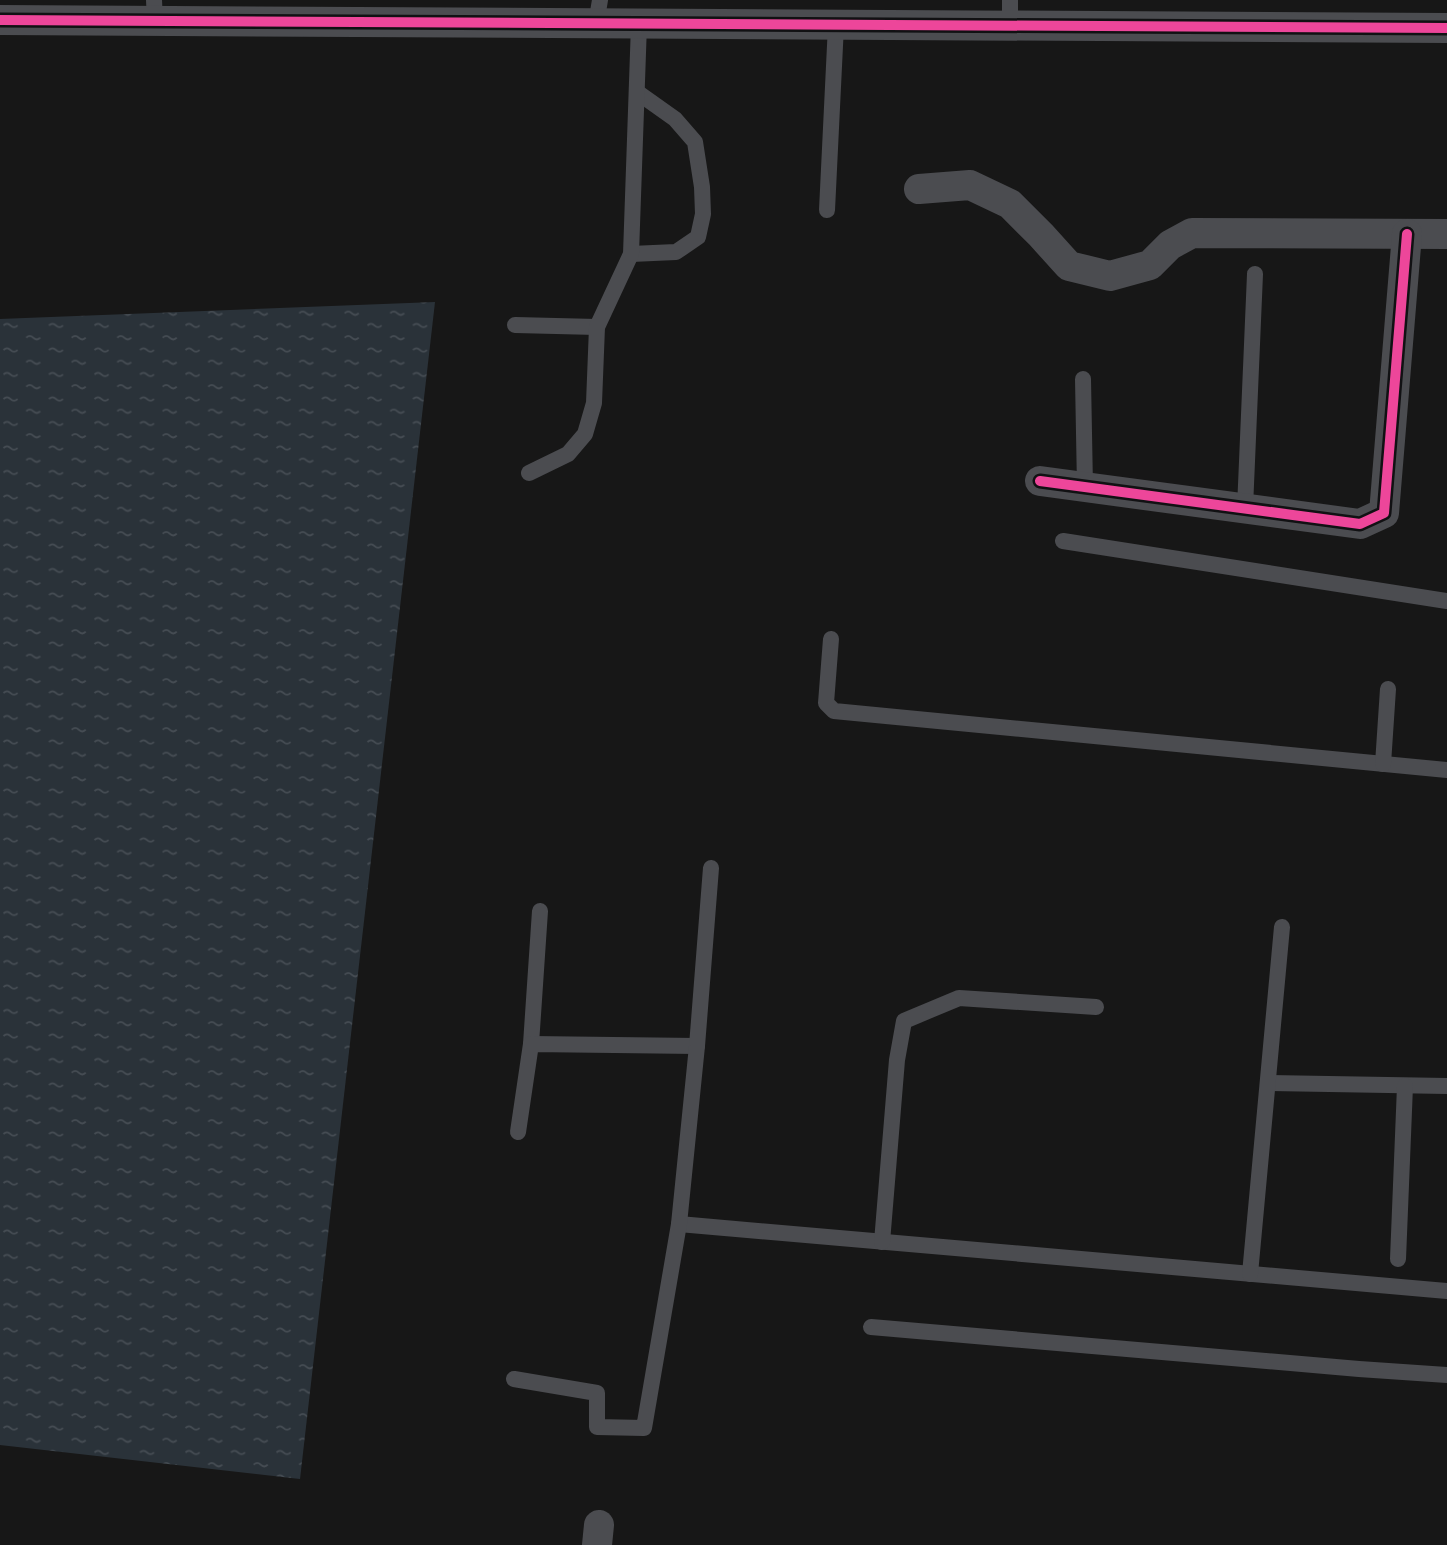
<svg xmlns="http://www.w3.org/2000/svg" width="1447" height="1545" viewBox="0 0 1447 1545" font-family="Raleway,sans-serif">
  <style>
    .water { fill: url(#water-ripples) }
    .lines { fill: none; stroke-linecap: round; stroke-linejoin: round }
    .service { stroke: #4b4c50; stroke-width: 16 }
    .minor { stroke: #4b4c50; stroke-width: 30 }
    .cycleway-casing { stroke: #111113; stroke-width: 15 }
    .cycleway { stroke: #ed469a; stroke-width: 10 }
  </style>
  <defs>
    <pattern id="water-ripples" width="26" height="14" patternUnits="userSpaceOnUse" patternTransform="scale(1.75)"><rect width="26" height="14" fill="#2a3239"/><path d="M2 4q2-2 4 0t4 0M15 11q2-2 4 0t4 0" fill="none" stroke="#464d54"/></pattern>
  </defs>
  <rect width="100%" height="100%" fill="#171717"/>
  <polygon class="water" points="435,302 300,1479 0,1445 0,319"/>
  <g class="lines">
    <g class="service">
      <polyline points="154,0 155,21"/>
      <polyline points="596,24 600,0"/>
      <polyline points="1010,26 1010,0"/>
      <polyline points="827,210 836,25"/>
      <polyline points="631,254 676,252 698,237 703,214 702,187 695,142 675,119 637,92"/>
      <polyline points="515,325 597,327"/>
      <polyline points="1083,379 1085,487"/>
      <polyline points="529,473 568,454 585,434 594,403 597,327 631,254 639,24"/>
      <polyline points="1245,508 1255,274"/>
      <polyline points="1063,541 1447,601"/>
      <polyline points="831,639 826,703 834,711 1447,770"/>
      <polyline points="1383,764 1388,689"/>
      <polyline points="531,1044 540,911"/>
      <polyline points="1268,1083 1447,1086"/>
      <polyline points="518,1132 531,1044 697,1046"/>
      <polyline points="679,1224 1447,1291"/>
      <polyline points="882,1242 897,1060 904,1021 959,998 1096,1007"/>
      <polyline points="1398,1259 1405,1086"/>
      <polyline points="1250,1274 1282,927"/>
      <polyline points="871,1327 1359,1369 1447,1375"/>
      <polyline points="514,1379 597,1393 597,1427 644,1428 679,1224 697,1046 711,868"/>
    </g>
    <g class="minor">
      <polyline points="0,20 1447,28"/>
      <polyline points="919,189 970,185 1010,204 1041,235 1069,266 1110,276 1150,265 1170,245 1192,233 1447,234"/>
      <polyline points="1040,481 1360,524 1384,513 1407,234"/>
      <polyline points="597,1545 599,1525"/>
    </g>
    <g class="cycleway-casing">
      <g id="cycleway">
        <polyline points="0,20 1447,28"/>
        <polyline points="1040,481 1360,524 1384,513 1407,234"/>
      </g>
    </g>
    <use href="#cycleway" class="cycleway"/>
  </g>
</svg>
